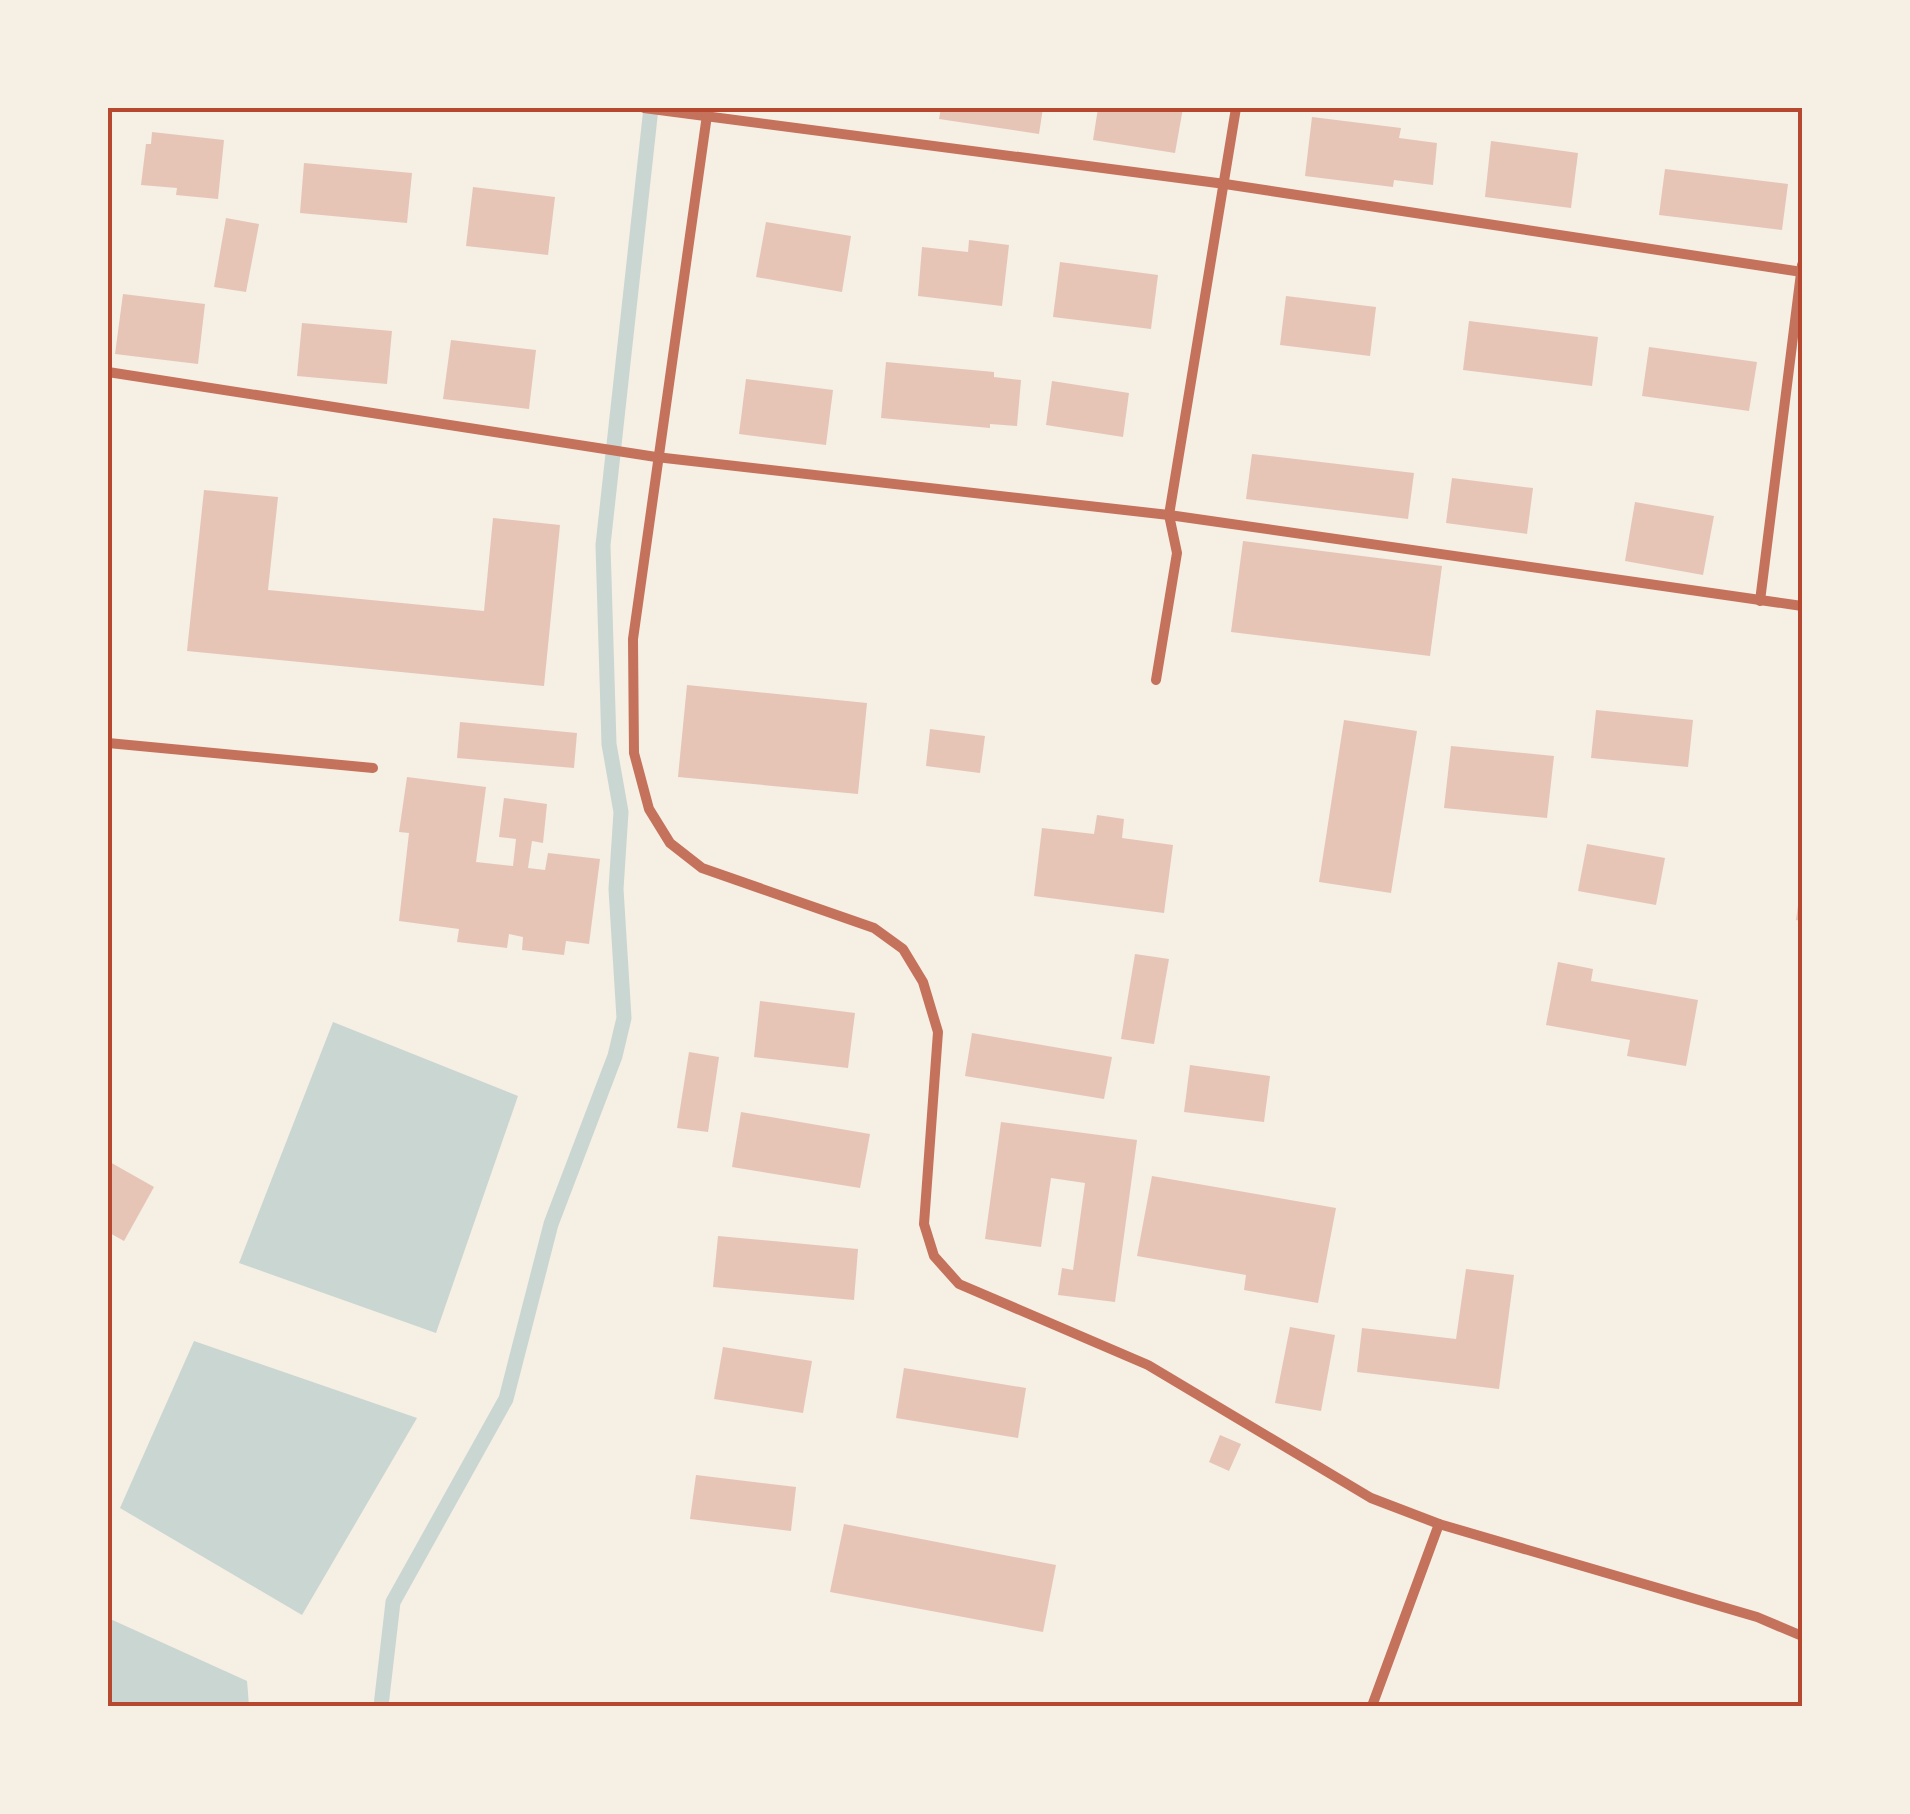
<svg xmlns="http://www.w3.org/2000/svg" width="1910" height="1814" viewBox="0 0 1910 1814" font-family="Montserrat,sans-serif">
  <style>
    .water { fill: #c9d6d2 }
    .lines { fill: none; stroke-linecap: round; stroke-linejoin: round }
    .stream { stroke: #c9d6d2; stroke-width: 15 }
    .building { fill: #e6c5b7 }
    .minor { stroke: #c5725c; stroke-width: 10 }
    .neatline { fill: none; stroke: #b5482f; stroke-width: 4 }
  </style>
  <rect width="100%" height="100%" fill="#f6efe4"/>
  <g class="water">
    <polygon points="333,1022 518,1096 436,1333 239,1263"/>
    <polygon points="194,1341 417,1418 302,1615 120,1508"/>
    <polygon points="108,1618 247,1681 249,1706 108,1706"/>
  </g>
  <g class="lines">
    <polyline class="stream" points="381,1706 393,1602 506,1399 551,1224 615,1056 624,1018 616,889 621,812 609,744 603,545 651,108"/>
  </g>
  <g class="building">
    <polygon points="941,108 1043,108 1039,134 939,119"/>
    <polygon points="1098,108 1183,108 1175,153 1093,140"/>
    <polygon points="1312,117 1401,128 1399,138 1437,143 1433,185 1394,180 1393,187 1305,176"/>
    <polygon points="152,132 224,140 218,199 176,195 177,188 141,185 146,144 151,144"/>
    <polygon points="1491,141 1578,153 1571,208 1485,197"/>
    <polygon points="304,163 412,173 407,223 300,213"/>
    <polygon points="1665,169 1788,184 1782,230 1659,215"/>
    <polygon points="473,187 555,197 548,255 466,246"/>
    <polygon points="226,218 259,224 246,292 214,287"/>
    <polygon points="766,222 851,236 842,292 756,277"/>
    <polygon points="969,240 1009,245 1002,306 918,296 922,247 968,252"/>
    <polygon points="1060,262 1158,275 1151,329 1053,317"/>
    <polygon points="123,294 205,304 198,364 115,354"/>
    <polygon points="1286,296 1376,307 1370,356 1280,345"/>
    <polygon points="1469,321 1598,337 1592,386 1463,370"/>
    <polygon points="302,323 392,331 387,384 297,376"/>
    <polygon points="451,340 536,350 529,409 443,399"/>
    <polygon points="1649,347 1757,362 1749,411 1642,396"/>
    <polygon points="886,362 994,372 994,377 1021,380 1017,426 990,424 990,428 881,418"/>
    <polygon points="746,379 833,390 826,445 739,434"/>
    <polygon points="1052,381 1129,393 1123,437 1046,425"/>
    <polygon points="1252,454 1414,473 1408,519 1246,499"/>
    <polygon points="1452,478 1533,488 1527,534 1446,523"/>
    <polygon points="204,490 278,497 268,590 484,611 493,518 560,525 544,686 187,651"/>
    <polygon points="1635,502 1714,516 1703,575 1625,561"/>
    <polygon points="1243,541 1442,566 1430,656 1231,632"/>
    <polygon points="687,685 867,703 858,794 678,777"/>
    <polygon points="1596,710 1693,720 1688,767 1591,758"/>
    <polygon points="1344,720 1417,731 1391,893 1319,882"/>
    <polygon points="460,722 577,733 574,768 457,758"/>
    <polygon points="930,729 985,736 980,773 926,766"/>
    <polygon points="1451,746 1554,756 1547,818 1444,808"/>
    <polygon points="407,777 486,787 476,862 513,866 516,839 499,837 504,798 547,804 543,843 532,841 528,868 545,870 548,853 600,859 589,944 566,941 564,955 522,950 523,937 509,934 507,948 457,942 459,929 399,921 409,833 399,832"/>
    <polygon points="1097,815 1124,819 1122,838 1173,845 1164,913 1034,896 1042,828 1094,834"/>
    <polygon points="1587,844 1665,858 1656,905 1578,891"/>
    <polygon points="1800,891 1802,891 1802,921 1796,920"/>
    <polygon points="1135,954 1169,959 1154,1044 1121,1039"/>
    <polygon points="1558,962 1593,969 1591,981 1698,1000 1686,1066 1627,1056 1630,1040 1546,1025"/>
    <polygon points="760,1001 855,1013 848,1068 754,1057"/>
    <polygon points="972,1033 1112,1057 1104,1099 965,1076"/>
    <polygon points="689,1052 719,1057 708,1132 677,1128"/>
    <polygon points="1190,1065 1270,1076 1264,1122 1184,1112"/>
    <polygon points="741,1112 870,1134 860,1188 732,1167"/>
    <polygon points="1001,1122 1137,1140 1115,1302 1058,1295 1062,1268 1073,1270 1085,1183 1051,1178 1041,1247 985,1239"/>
    <polygon points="108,1161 154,1187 124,1241 108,1232"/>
    <polygon points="1152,1176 1336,1208 1318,1303 1244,1290 1246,1275 1137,1256"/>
    <polygon points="718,1236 858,1249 854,1300 713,1287"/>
    <polygon points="1466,1269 1514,1275 1499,1389 1357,1372 1362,1328 1456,1339"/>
    <polygon points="1290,1327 1335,1335 1321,1411 1275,1403"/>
    <polygon points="723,1347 812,1361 803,1413 714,1399"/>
    <polygon points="904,1368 1026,1388 1018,1438 896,1418"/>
    <polygon points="1220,1435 1241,1444 1229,1471 1209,1462"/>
    <polygon points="696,1475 796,1487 791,1531 690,1519"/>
    <polygon points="844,1524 1056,1565 1043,1632 830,1592"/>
  </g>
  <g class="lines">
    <g class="minor">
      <polyline points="644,108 1225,184 1802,272"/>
      <polyline points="708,108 633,639 634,753 649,809 670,843 702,868 874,928 903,949 923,982 938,1032 924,1224 934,1256 959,1284 1148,1365 1371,1498 1439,1524 1757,1617 1802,1636"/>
      <polyline points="108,372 656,457 1169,515 1802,606"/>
      <polyline points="1760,601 1802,265"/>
      <polyline points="1156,680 1177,553 1169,515 1236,108"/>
      <polyline points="108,743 373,768"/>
      <polyline points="1372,1706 1439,1524"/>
    </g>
  </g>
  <rect width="1910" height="1814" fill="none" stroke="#f6efe4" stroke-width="220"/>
  <rect x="110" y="110" width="1690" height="1594" class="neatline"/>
</svg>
